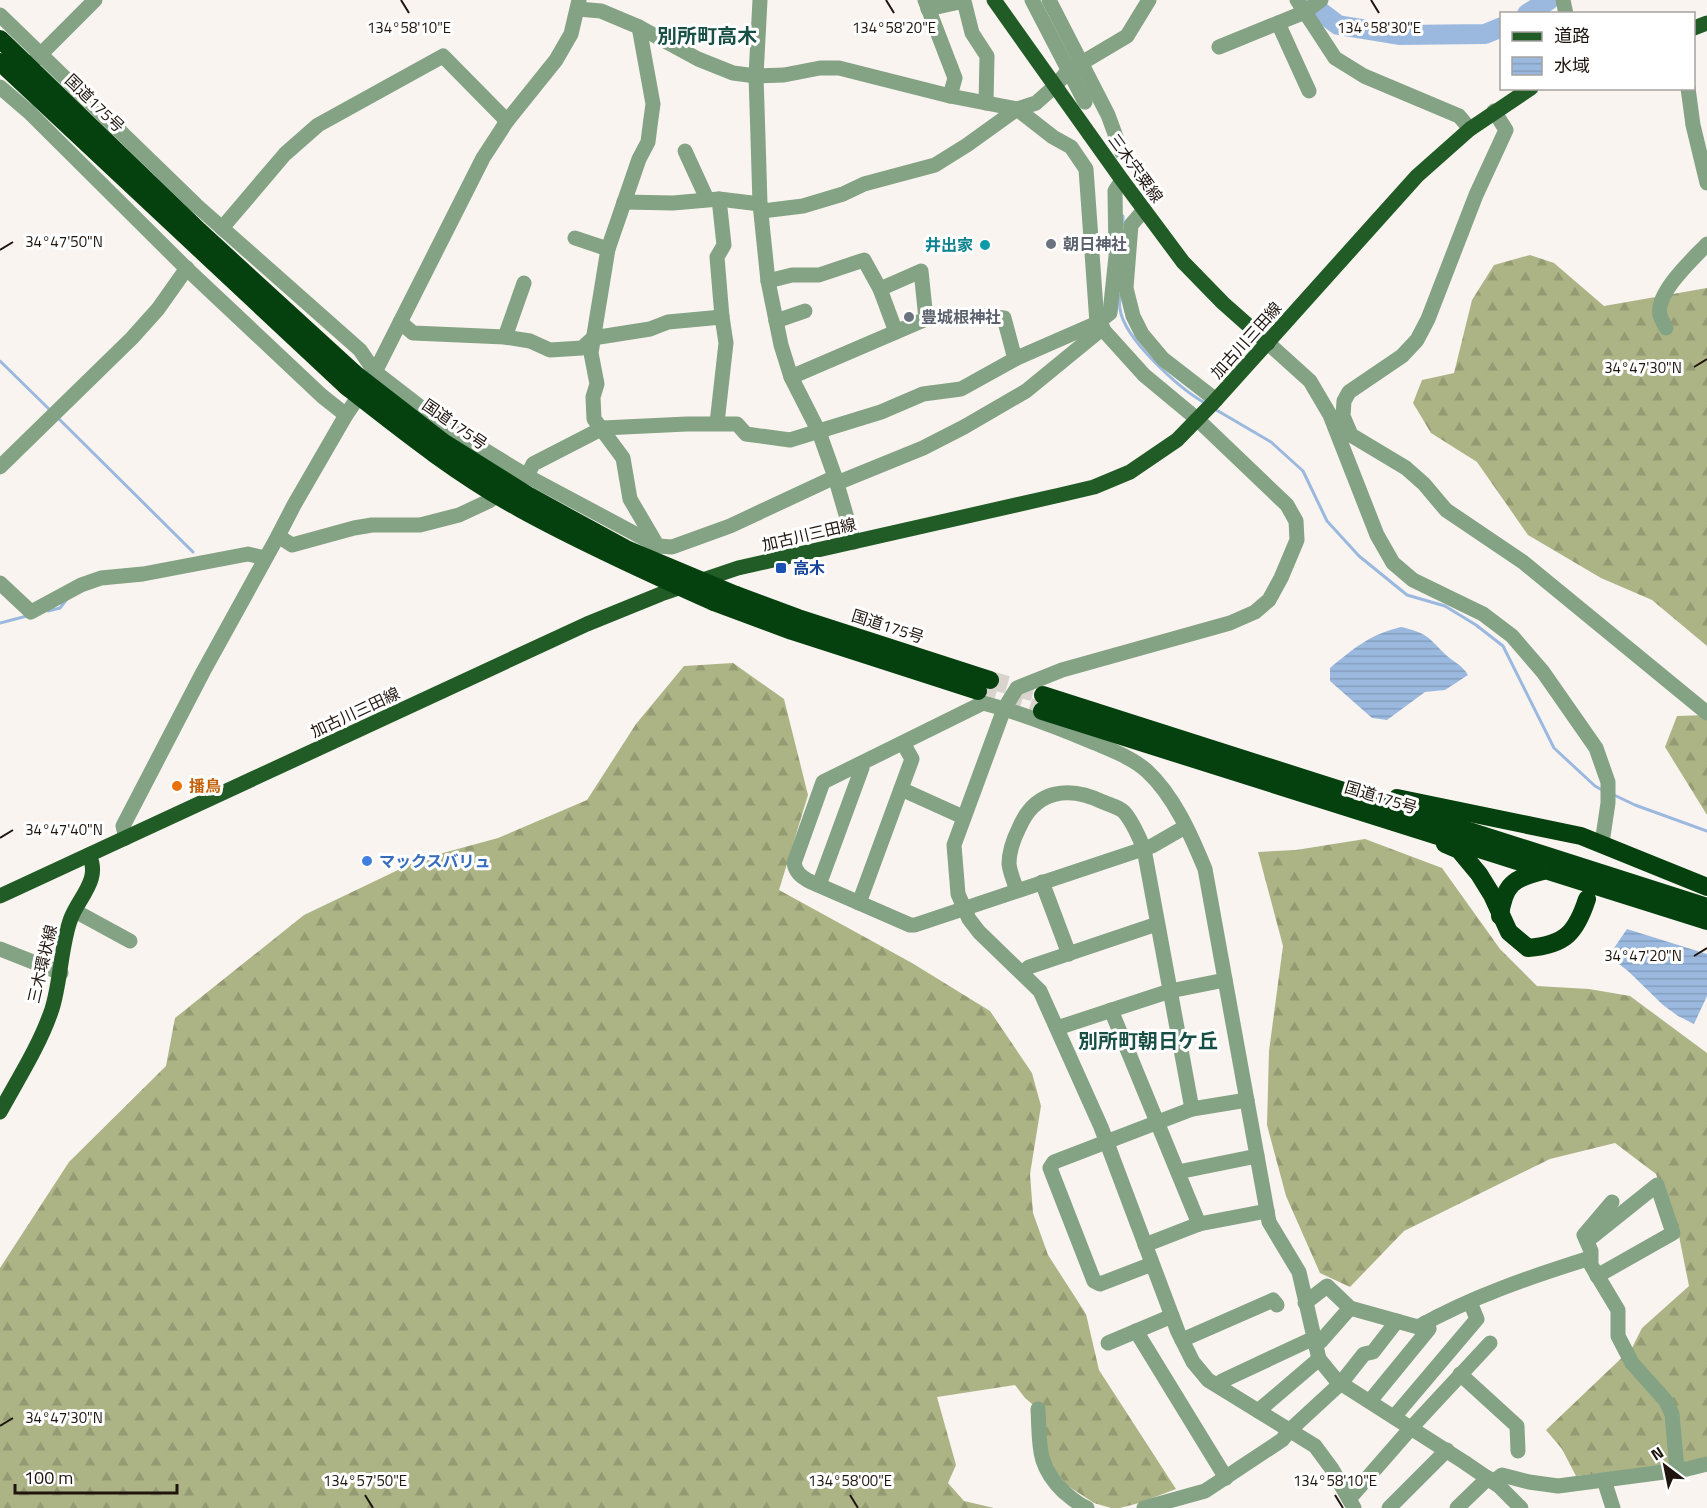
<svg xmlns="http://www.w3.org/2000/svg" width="1707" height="1508" viewBox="0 0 1707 1508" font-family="'Titillium Web','Noto Sans JP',sans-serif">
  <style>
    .forest { fill: url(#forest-firs) }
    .water { fill: url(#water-rules) }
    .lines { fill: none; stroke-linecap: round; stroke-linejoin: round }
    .stream { stroke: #9bb9df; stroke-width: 3 }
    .river { stroke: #9bb9df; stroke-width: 20 }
    .highway-tunnel { stroke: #d9d3ce; stroke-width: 18; stroke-dasharray: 18 9; stroke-linecap: butt }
    .minor { stroke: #84a284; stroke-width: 15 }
    .major { stroke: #215c26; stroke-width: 15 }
    .highway { stroke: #04410e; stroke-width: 18 }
    .highway-bridge { stroke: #04410e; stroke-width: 18 }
    .ticks { fill: none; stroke: #1f150e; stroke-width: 2 }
    .worship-dot { fill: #6b7280; stroke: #fff; stroke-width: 2 }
    .culture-dot { fill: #0f9aa8; stroke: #fff; stroke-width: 2 }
    .transit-dot { fill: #1a4fb4; stroke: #fff; stroke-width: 2 }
    .food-dot { fill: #e8710a; stroke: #fff; stroke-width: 2 }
    .shop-dot { fill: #3f7fe0; stroke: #fff; stroke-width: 2 }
    .labels { text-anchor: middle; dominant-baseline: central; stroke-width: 6; stroke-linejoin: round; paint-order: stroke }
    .street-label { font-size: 16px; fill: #1f150e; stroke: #fff }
    .worship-label { font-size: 16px; font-weight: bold; fill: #5b616d; stroke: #fff; text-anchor: start }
    .culture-label { font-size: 16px; font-weight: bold; fill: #0d838f; stroke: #fff; text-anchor: end }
    .transit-label { font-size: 16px; font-weight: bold; fill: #164399; stroke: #fff; text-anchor: start }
    .food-label { font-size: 16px; font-weight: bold; fill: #c56008; stroke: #fff; text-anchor: start }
    .shop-label { font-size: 16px; font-weight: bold; fill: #366cbe; stroke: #fff; text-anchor: start }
    .quarter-label { font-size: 20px; font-weight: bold; fill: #184f45; stroke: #fff }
    .ticks-label { font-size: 15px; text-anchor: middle; fill: #1f150e; stroke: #fff; stroke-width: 6; stroke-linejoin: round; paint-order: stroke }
  </style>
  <defs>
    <pattern id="forest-firs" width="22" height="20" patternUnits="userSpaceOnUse" patternTransform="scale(1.5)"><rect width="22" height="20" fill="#acb486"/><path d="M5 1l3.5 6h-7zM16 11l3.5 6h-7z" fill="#949a72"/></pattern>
    <pattern id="water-rules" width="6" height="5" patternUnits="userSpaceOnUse" patternTransform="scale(1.5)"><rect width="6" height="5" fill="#9bb9df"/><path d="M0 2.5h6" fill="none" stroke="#859ebe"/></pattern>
  </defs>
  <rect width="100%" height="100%" fill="#faf4f0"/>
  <g class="forest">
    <polygon points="1530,255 1554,263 1604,306 1707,288 1707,646 1652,600 1601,578 1528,535 1477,462 1431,433 1413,403 1422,380 1454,373 1472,300 1494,265"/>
    <polygon points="733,663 784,699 808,795 779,890 912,963 990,1011 1032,1073 1041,1106 1030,1174 1033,1213 1048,1255 1086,1314 1099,1370 1176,1489 1139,1503 1120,1508 1111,1508 1094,1503 1068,1486 1048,1462 1038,1409 1025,1398 1015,1385 937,1397 956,1465 948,1483 964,1501 994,1508 0,1508 0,1268 69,1162 166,1066 175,1018 304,915 421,859 498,838 587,800 636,724 684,666"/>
    <polygon points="1707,715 1707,815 1665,747 1677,716"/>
    <polygon points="1365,839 1442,868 1500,949 1537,986 1589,989 1630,996 1707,1053 1707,1458 1665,1466 1576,1476 1562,1449 1546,1430 1632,1348 1642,1328 1689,1286 1679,1236 1656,1174 1615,1143 1550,1159 1404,1231 1350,1287 1320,1273 1286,1196 1267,1125 1269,1051 1283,946 1258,852 1296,850"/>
  </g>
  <g class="water">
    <path d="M1401,627C1427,633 1428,637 1446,655C1454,662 1462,665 1468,675L1445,690L1425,692L1387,720L1372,718L1330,681V668C1354,648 1371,634 1401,627Z"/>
    <polygon points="1627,929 1707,954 1707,996 1694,1024 1678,1016 1663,1005 1628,971 1615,961 1613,956 1614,948"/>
  </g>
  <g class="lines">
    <g class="stream">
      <polyline points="1123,225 1123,216"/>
      <path d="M1120,295C1120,299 1119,305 1120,309C1124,339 1180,389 1205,403"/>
      <polyline points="0,361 51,411"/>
      <polyline points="1213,408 1271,442 1303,471 1327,521 1359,556 1407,595 1445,606 1476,625 1503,646 1554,748 1595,786 1602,790"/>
      <polyline points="58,418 193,552"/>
      <polyline points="48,611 60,608 67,599"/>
      <polyline points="0,623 27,616"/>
      <polyline points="1614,795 1635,805 1707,831"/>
    </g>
    <g class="river">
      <polyline points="1305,0 1338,25 1399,35 1485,34 1502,27"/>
      <polyline points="1527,14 1549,0"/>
    </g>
    <g class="highway-tunnel">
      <polyline points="990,680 1043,695"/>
      <polyline points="978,691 1042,711"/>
    </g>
    <g class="minor">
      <polyline points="760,0 756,76 758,138 760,204 768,281 781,345 791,377 819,432 835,477 854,542"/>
      <polyline points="925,0 955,78 950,96"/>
      <polyline points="1032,0 1085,102"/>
      <polyline points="1049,0 1108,115 1122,153"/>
      <polyline points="1297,0 1335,58 1364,76 1459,116 1470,129"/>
      <polyline points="1563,0 1566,14"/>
      <polyline points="578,9 601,11 639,27 698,59 733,73 756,76 784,75 820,68 839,68 950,96 1017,109 1053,137 1071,147 1086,169 1097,323 1144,375 1197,419 1287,505 1296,521 1297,540 1281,578 1269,600 1255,612 1230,623 1062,670 1017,688 1004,709 954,845 958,894 969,919 979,932 1040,991 1101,1127 1178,1332 1193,1362 1208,1380 1315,1446 1332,1469 1354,1508"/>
      <polyline points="928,9 964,1 972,33 987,56 986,103"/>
      <polyline points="0,15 196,205 360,350 375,372 445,426 527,476 658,546 672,547 730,526 835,477"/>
      <polyline points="1278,23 1309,91"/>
      <polyline points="639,27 653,104 650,126 648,142 639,159 608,249 591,353 597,384 593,397 594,419 623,458 630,499 657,545"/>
      <polyline points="1219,47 1305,12 1321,0"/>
      <polyline points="35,60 95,0"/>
      <polyline points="0,87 29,112 187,269 322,396 346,415"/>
      <polyline points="1688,88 1693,125 1707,183"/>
      <polyline points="1494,111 1506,130 1476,195 1428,319 1417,340 1402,356 1349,392 1344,401 1343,416 1351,435 1406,468 1424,484 1446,510 1523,562 1707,713"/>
      <polyline points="685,151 707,199"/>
      <polyline points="624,202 673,203 719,199 760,204"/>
      <polyline points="1144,210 1131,225 1126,288 1133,316 1142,334 1163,359 1216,400"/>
      <polyline points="762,211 803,206 843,194 864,184 935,165 967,145 1017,109 1036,103 1055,86 1068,71 1127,36 1149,0"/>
      <polyline points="222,228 285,154 318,125 443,56 507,121"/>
      <polyline points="575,238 608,249"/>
      <polyline points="768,281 792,275 819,275 864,260 880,289 896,332"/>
      <polyline points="880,289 921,271 926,319"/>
      <polyline points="776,321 805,311"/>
      <polyline points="400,322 413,333 505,337 530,341 550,350 582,348 593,338 650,329 668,322 722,317"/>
      <path d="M1666,328C1664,324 1661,319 1660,315C1655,293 1693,259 1707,244"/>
      <polyline points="505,337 524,283"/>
      <polyline points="1268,343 1310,381 1330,415 1377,535 1393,563 1413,580 1483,614 1512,636 1543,672 1596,748 1608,782 1608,803 1602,843"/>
      <polyline points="791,377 926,319 982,316 1004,318 1015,359 1097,323 1110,313 1116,256 1115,191 1122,180"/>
      <polyline points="717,423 726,343 722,317 717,257 724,245 719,199"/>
      <polyline points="0,467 132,338 158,309 187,268"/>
      <polyline points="837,483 923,448 964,427 1026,391 1103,328"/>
      <polyline points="278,536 292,545 354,528 372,525 420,525 459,515 489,501 517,479 527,476 533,464 603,428 687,424 737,424 746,434 790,440 881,412 923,394 961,389 1015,359"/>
      <polyline points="0,583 31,612 81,585 101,578 143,574 248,554 265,558"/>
      <polyline points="901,789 963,817"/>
      <path d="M1185,827L1152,846L915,925H910L809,881C801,876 796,873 794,863L823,782L983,703C1022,713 1059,728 1095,743C1113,751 1133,758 1147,771C1174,796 1191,835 1205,869L1269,1222L1299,1272L1319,1359L1337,1381L1464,1462L1499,1486L1521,1508"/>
      <polyline points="126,838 123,826 203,672 278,536 294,505 346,415 375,372 483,158 507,121 556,60 571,34 579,0"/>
      <polyline points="1042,882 1069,954"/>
      <polyline points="819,885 862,768 860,764"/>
      <path d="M1017,890C1014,882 1010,873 1009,864C1009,853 1014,838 1019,828C1035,790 1069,785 1103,802C1110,805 1119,807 1124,812C1133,822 1139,837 1144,849L1192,1109"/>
      <polyline points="859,903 912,759 903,743"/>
      <polyline points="75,911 130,941"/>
      <polyline points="0,949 61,973"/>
      <polyline points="1023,973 1029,967 1157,924"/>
      <polyline points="1111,1010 1199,1224"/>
      <polyline points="1057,1028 1170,991 1225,980"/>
      <polyline points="1178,1172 1257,1156"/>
      <polyline points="1612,1202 1584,1235 1591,1251 1591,1265 1618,1310 1618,1336 1632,1363 1666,1401 1672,1414 1677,1470"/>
      <polyline points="1592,1237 1657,1185 1673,1233 1597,1276"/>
      <polyline points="1145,1245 1199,1224 1267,1211"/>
      <polyline points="1152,1264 1100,1284 1094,1281 1050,1168 1054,1162 1192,1109 1247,1100"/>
      <path d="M1305,1303L1327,1286L1350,1308L1418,1327C1471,1297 1530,1277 1587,1259L1590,1260"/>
      <polyline points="1136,1331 1226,1478"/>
      <polyline points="1182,1340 1273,1300 1277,1305"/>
      <polyline points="1108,1343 1172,1316"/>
      <polyline points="1315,1345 1321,1341 1350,1308"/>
      <polyline points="1460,1374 1517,1426 1518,1451"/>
      <polyline points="1219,1386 1222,1381 1314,1338"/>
      <polyline points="1370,1401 1429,1329 1425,1323"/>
      <path d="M1038,1409C1040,1445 1036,1465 1064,1492C1071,1498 1079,1505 1087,1508"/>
      <polyline points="1258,1411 1319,1359"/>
      <polyline points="1394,1417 1477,1319 1470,1302"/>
      <polyline points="1604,1480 1613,1508"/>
      <polyline points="1493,1482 1502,1475 1529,1482 1558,1486 1687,1469 1707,1464"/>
      <polyline points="1349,1499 1411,1428 1490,1343"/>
      <polyline points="1144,1508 1205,1491 1282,1440 1290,1430 1341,1383 1364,1354 1373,1352 1397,1321"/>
      <polyline points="1389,1508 1447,1450"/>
      <polyline points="1457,1508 1488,1478"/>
    </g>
    <g class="major">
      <polyline points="994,0 1122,180 1183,262 1223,303 1268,343"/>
      <polyline points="1694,28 1707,23"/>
      <polyline points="0,896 587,624 661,594 738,568 1060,495 1094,487 1130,472 1177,440 1214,402 1417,176 1470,129 1531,88"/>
      <path d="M0,1112C18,1079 40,1045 52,1009C61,980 61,944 71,918C80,896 101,879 89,855"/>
    </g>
    <g class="highway">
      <polyline points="0,39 199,231 354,373"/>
      <polyline points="0,62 346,386"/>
      <polyline points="736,595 798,618 990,680"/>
      <polyline points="714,602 792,631 978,691"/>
      <polyline points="1043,695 1707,907"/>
      <polyline points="1042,711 1707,921"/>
      <polyline points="1397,798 1581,836 1707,887"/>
      <path d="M1445,844L1459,850L1479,874L1492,895L1509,932L1528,948C1565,945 1576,933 1587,899"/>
      <path d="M1500,916C1504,884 1514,878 1543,871"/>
    </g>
    <g class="highway-bridge">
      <polyline points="354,373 443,442 529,496 626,549 736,595"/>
      <path d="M346,386C402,430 458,475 521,509C583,543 649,573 714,602"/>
    </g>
  </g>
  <path class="ticks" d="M401,0L409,13M886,0L894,13M1371,0L1379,13M0,250L13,242M1694,367L1707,359M0,838L13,830M1694,956L1707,948M0,1426L13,1418M365,1495L373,1508M850,1495L858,1508M1335,1495L1343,1508"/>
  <g class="worship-dot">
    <circle cx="1051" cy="244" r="6"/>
    <circle cx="909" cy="317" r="6"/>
  </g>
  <circle class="culture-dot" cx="985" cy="245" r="6"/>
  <rect class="transit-dot" x="775" y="562" width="12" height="12" rx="3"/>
  <circle class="food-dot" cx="177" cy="786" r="6"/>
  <circle class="shop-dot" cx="367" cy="861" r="6"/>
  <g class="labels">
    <g class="street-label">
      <text transform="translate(95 103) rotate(44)">国道175号</text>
      <text transform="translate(1136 168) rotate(54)">三木宍粟線</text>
      <text transform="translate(1246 340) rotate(-48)">加古川三田線</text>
      <text transform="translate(455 424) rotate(35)">国道175号</text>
      <text transform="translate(809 534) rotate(-13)">加古川三田線</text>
      <text transform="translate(888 626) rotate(18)">国道175号</text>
      <text transform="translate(355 712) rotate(-25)">加古川三田線</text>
      <text transform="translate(1381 797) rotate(17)">国道175号</text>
      <text transform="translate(42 964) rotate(-77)">三木環状線</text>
    </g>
    <g class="worship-label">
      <text x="1063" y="244">朝日神社</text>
      <text x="921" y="317">豊城根神社</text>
    </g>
    <g class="culture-label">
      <text x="973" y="245">井出家</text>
    </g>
    <g class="transit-label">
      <text x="793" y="568">高木</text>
    </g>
    <g class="food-label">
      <text x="189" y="786">播鳥</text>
    </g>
    <g class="shop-label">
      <text x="379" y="861">マックスバリュ</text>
    </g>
    <g class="quarter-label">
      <text x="707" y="35">別所町高木</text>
      <text x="1148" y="1040">別所町朝日ケ丘</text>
    </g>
  </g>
  <g class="ticks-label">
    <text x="409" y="33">134°58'10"E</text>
    <text x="1379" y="33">134°58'30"E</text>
    <text x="894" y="33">134°58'20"E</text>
    <text x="64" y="247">34°47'50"N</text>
    <text x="1643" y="373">34°47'30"N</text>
    <text x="64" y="835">34°47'40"N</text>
    <text x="1643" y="961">34°47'20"N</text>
    <text x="64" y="1423">34°47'30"N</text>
    <text x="365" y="1486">134°57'50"E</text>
    <text x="850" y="1486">134°58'00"E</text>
    <text x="1335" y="1486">134°58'10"E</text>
  </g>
  <rect x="1500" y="12" width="195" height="78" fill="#ffffff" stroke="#a5a19f" stroke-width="1.5"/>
  <rect x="1512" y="32" width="30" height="9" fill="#215c26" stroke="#a5a19f" stroke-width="1.5"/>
  <text x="1554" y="42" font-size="18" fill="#1f150e">道路</text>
  <rect x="1512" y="57" width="30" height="18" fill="url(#water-rules)" stroke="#a5a19f" stroke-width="1.5"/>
  <text x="1554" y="72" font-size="18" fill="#1f150e">水域</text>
  <g transform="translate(1665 1466) rotate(328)" stroke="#ffffff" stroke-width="4.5" paint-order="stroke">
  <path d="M0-4.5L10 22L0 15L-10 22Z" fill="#1f150e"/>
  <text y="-9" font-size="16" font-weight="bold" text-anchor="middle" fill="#1f150e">N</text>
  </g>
  <path d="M15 1484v9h162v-9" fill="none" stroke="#1f150e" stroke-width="3"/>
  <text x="24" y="1484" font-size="18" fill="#1f150e" stroke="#ffffff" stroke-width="4.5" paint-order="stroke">100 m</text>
</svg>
